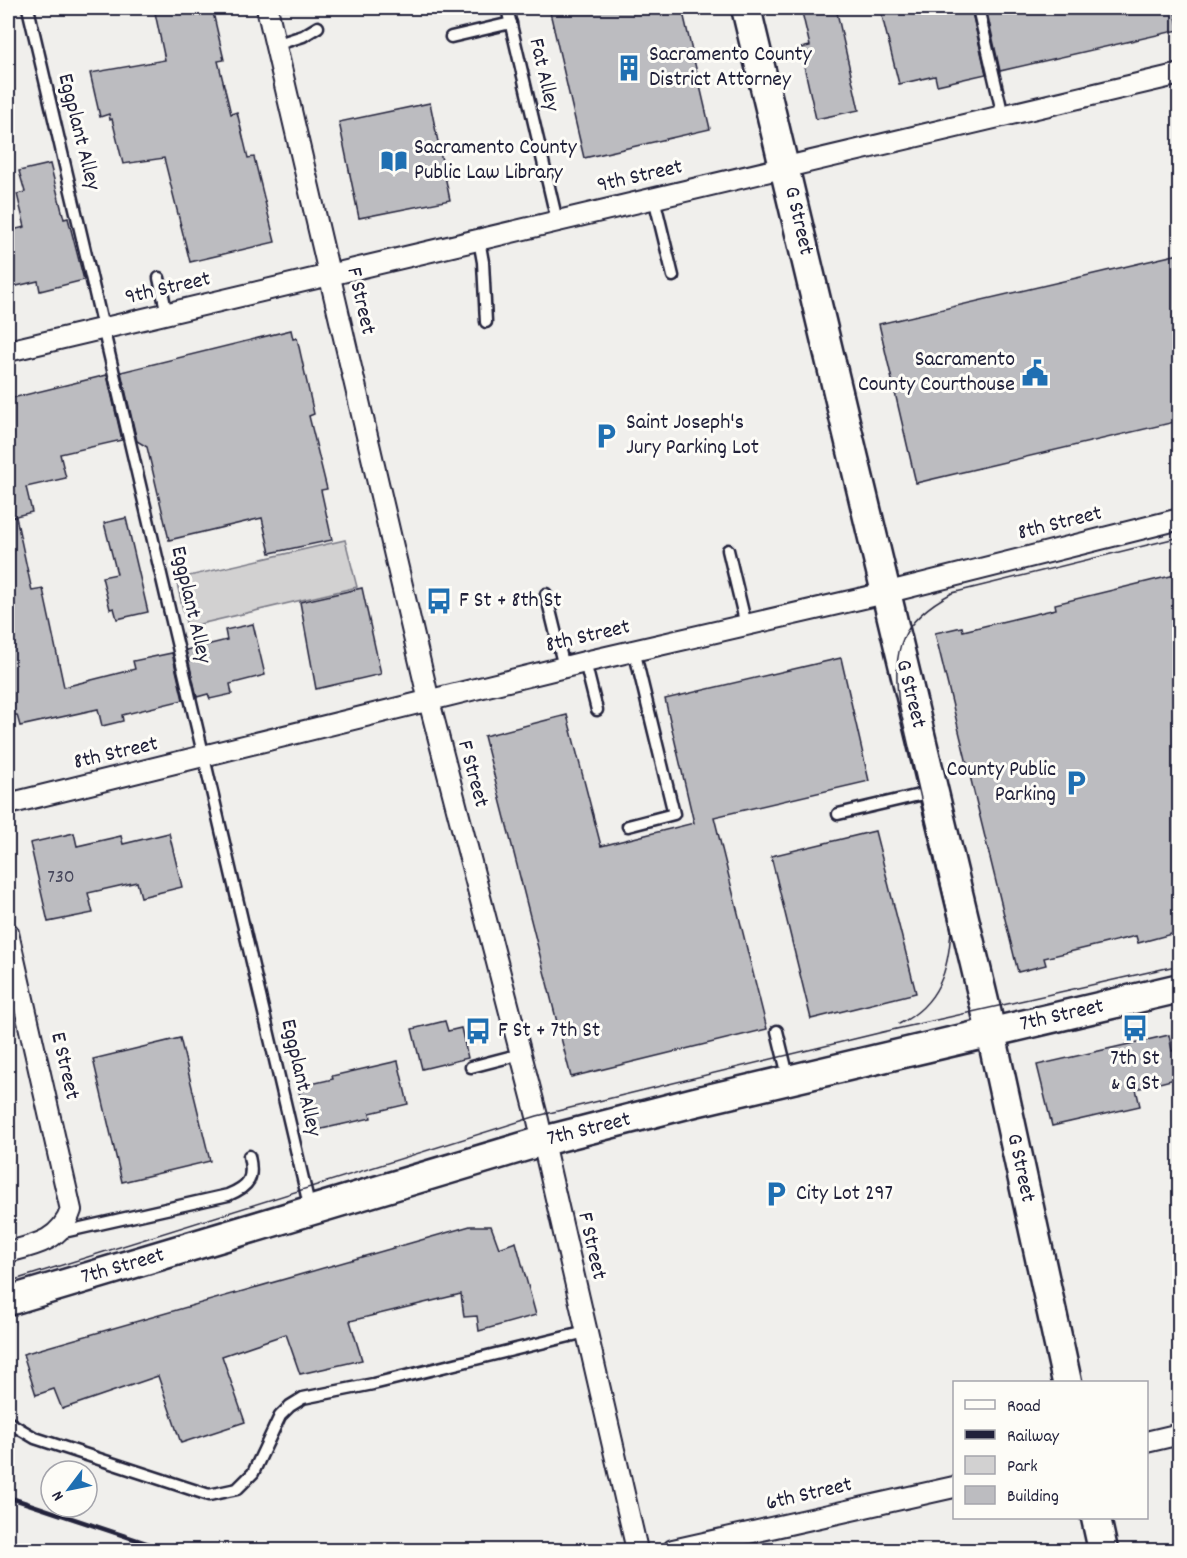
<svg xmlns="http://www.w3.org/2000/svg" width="1187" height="1558" viewBox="0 0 1187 1558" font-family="Dekko,sans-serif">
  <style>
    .green { fill: #d2d1d1; stroke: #7a7a86; stroke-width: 1.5 }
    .building { fill: #bcbcc0; stroke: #22223b; stroke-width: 1.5 }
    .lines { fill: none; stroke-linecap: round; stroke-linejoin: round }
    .service-casing { stroke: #22223b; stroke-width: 15 }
    .minor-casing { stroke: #22223b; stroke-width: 24 }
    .secondary-casing { stroke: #22223b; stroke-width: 33 }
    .service { stroke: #fdfcf7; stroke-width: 10 }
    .minor { stroke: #fdfcf7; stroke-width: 20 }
    .secondary { stroke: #fdfcf7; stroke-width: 28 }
    .tram { stroke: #22223b; stroke-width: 1.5 }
    .rail { stroke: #22223b; stroke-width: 4.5 }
    .labels { text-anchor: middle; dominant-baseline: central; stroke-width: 6; stroke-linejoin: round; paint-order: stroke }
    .number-label { font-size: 20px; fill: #48485c }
    .poi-label { font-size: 22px; fill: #22223b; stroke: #fdfcf7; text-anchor: start }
    .street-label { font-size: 22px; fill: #22223b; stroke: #fdfcf7 }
  </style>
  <rect width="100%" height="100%" fill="#f0efec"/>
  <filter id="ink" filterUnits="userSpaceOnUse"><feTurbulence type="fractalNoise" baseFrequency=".0167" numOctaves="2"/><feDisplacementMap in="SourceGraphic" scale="12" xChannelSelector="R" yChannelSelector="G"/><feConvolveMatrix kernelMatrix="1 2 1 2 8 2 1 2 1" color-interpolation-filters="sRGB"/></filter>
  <g filter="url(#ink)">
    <polygon class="green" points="345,540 357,587 187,627 176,579"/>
    <g class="building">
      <polygon points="154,8 212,8 224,60 218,61 231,114 237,112 248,158 254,157 275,242 190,262 164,158 123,164 112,119 110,120 109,114 100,117 90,73 165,60"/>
      <polygon points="549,8 682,8 710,129 584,158"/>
      <polygon points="801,8 836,8 859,110 816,119 800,48 810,46"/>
      <polygon points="880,8 971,8 986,74 937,85 935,76 899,84"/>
      <polygon points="986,8 1174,8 1179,30 1000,71"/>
      <polygon points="430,103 450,200 359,218 339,122"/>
      <polygon points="50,164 64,219 68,218 84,280 40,291 38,281 8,288 8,231 25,227 17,194 25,192 19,171"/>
      <polygon points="1179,254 1179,421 916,483 879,324"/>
      <polygon points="291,330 293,339 297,338 314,414 309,416 327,489 321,490 332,540 270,553 262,518 169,540 147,447 137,441 121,372"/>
      <polygon points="107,375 122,440 60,454 66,478 26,487 32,512 8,518 8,399"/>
      <polygon points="16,517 32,591 43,589 64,687 135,669 133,661 172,653 183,700 122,715 123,721 102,726 98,709 20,726 17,715 13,715 8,687 8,518"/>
      <polygon points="126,518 148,612 117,619 114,608 110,609 102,577 117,574 104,523"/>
      <polygon points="1179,574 1179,932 1138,943 1136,936 1044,958 1046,965 1018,972 935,633 962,627 963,631 1056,609 1055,604"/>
      <polygon points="362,588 381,674 316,689 300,602"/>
      <polygon points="253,624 265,675 230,684 232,694 210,699 208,694 197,697 186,650 227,640 225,630"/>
      <polygon points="841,658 869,781 714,817 767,1029 571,1077 484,736 567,715 601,846 694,823 665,699"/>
      <polygon points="875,831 916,993 811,1019 771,856"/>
      <polygon points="74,833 77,846 121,836 123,844 169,833 182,887 141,897 137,882 88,893 93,913 48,922 30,843"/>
      <polygon points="445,1021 448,1031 461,1028 468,1058 422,1069 412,1029"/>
      <polygon points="1169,1035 1172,1051 1179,1049 1179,1078 1136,1089 1140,1106 1052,1126 1037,1065"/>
      <polygon points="180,1038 210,1161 122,1182 93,1059"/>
      <polygon points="398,1061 408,1104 370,1113 371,1118 308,1132 298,1087 333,1079 332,1076"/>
      <polygon points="470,1226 491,1226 499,1248 516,1242 536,1315 479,1331 477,1316 464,1317 461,1294 350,1321 362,1360 300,1374 286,1334 222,1356 245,1422 181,1443 158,1376 62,1409 54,1389 36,1395 23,1354"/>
    </g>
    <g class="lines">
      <g class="service-casing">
        <g id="service">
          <polyline points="28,8 310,1209"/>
          <polyline points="507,8 557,221"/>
          <polyline points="978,8 1003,116"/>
          <polyline points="451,37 511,23"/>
          <polyline points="275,45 303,36 318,27"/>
          <polyline points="654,198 673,276"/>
          <polyline points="479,240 483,262 486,322"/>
          <polyline points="159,278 167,314"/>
          <polyline points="728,550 746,625"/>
          <polyline points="546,594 564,667"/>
          <polyline points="585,662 597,710"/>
          <polyline points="838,814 932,792"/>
          <polyline points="628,826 674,814 634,650"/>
          <polyline points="777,1031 789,1080"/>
          <polyline points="471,1067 521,1054"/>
          <path d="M59,1233L228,1195C250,1186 254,1178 249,1156"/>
          <polyline points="8,1422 35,1438 209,1495 237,1489 253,1473 280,1416 290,1406 303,1398 373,1384 586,1332"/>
        </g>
      </g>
      <g class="minor-casing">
        <g id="minor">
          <polyline points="267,8 429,701 537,1116 637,1550"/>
          <polyline points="8,351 1180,74"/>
          <polyline points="8,804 585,662 885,593 1180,519"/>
          <path d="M8,933L71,1210C61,1240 36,1245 8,1252"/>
          <polyline points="1146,1442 1180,1434"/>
          <polyline points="673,1550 954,1487"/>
        </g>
      </g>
      <g class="secondary-casing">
        <g id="secondary">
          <polyline points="746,8 986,1010 1067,1382"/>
          <polyline points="8,1301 543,1141 695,1102 1180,988"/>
          <polyline points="1096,1518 1103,1550"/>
        </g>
      </g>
      <use href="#service" class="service"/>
      <use href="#minor" class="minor"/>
      <use href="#secondary" class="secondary"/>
      <g class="tram">
        <path d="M899,1024C939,1004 949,970 951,928L899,704C892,648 900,621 952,593L1180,537"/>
        <polyline points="8,1282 537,1116 883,1032 1180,965"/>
      </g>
      <g class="rail">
        <polyline points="8,1497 167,1550"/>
        <polyline points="8,1548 12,1550"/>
      </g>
    </g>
  </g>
  <defs>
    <g id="building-bare" transform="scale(2.07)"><path d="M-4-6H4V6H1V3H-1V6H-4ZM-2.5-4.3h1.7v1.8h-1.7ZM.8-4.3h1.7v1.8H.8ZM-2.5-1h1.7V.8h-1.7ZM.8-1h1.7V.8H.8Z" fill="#1f6fb2" stroke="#fdfcf7" stroke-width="2.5" paint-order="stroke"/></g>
    <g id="library-bare" transform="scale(2.07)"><path d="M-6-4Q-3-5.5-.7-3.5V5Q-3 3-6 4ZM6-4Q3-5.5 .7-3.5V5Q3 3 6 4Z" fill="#1f6fb2" stroke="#fdfcf7" stroke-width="2.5" paint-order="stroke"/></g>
    <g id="civic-bare" transform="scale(2.07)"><path d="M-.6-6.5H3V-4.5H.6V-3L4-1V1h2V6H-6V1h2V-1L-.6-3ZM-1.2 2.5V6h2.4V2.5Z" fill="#1f6fb2" stroke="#fdfcf7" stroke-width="2.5" paint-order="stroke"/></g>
    <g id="parking-bare" transform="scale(2.07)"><path d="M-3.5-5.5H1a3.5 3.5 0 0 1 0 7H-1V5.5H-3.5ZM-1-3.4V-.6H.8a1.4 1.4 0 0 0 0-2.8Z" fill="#1f6fb2" stroke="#fdfcf7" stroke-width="2.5" paint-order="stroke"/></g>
    <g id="bus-bare" transform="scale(2.07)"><path d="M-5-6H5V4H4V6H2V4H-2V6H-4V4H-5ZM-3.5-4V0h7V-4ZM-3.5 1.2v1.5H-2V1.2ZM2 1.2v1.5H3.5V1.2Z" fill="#1f6fb2" stroke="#fdfcf7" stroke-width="2.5" paint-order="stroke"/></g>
  </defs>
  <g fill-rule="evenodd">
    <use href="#building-bare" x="629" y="68"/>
    <use href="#library-bare" x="394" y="161"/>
    <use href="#civic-bare" x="1035" y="373"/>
    <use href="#parking-bare" x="606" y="436"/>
    <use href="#bus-bare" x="439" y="601"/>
    <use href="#parking-bare" x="1076" y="783"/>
    <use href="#bus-bare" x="1135" y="1028"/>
    <use href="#bus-bare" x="478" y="1031"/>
    <use href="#parking-bare" x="776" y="1194"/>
  </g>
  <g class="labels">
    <g class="number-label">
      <text x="61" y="878">730</text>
    </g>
    <g class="poi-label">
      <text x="649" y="55">Sacramento County<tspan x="649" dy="25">District Attorney</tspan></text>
      <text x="414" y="148">Sacramento County<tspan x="414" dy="25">Public Law Library</tspan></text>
      <text x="1015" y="360" text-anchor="end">Sacramento<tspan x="1015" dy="25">County Courthouse</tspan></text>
      <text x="626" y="423">Saint Joseph's<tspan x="626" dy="25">Jury Parking Lot</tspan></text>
      <text x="459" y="601">F St + 8th St</text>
      <text x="1056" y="770" text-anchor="end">County Public<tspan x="1056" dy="25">Parking</tspan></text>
      <text x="498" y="1031">F St + 7th St</text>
      <text x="1135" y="1059" text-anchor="middle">7th St<tspan x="1135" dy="25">&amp; G St</tspan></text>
      <text x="796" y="1194">City Lot 297</text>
    </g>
    <g class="street-label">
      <text transform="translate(543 75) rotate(77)">Fat Alley</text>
      <text transform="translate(78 132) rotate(76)">Eggplant Alley</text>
      <text transform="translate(640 177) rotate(-13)">9th Street</text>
      <text transform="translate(798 221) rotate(77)">G Street</text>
      <text transform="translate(168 289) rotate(-13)">9th Street</text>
      <text transform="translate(360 301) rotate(77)">F Street</text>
      <text transform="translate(1060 524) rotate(-14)">8th Street</text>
      <text transform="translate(190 605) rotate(77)">Eggplant Alley</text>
      <text transform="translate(588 637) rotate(-13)">8th Street</text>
      <text transform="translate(910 694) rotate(76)">G Street</text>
      <text transform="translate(116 754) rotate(-13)">8th Street</text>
      <text transform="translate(472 774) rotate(75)">F Street</text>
      <text transform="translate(1062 1016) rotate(-13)">7th Street</text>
      <text transform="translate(64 1066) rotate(77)">E Street</text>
      <text transform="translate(300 1078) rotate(77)">Eggplant Alley</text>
      <text transform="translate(589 1130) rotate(-14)">7th Street</text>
      <text transform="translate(1020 1168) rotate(78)">G Street</text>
      <text transform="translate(591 1246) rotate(77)">F Street</text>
      <text transform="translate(123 1267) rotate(-16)">7th Street</text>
      <text transform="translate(809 1495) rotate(-13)">6th Street</text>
    </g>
  </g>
  <rect width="1187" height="1558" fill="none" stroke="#fdfcf7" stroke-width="30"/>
  <rect x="15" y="15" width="1157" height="1528" fill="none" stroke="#22223b" stroke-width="2" filter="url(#ink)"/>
  <rect x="953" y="1381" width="195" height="138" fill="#fdfcf7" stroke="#a5a5ac" stroke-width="1.5"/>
  <rect x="965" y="1400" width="30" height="9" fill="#fdfcf7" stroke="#a5a5ac" stroke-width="1.5"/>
  <text x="1007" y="1411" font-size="18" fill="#22223b">Road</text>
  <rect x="965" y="1430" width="30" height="9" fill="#22223b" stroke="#a5a5ac" stroke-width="1.5"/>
  <text x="1007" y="1441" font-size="18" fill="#22223b">Railway</text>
  <rect x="965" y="1456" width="30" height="18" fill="#d2d1d1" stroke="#a5a5ac" stroke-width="1.5"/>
  <text x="1007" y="1471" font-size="18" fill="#22223b">Park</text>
  <rect x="965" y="1486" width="30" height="18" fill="#bcbcc0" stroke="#a5a5ac" stroke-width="1.5"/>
  <text x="1007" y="1501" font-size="18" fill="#22223b">Building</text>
  <g transform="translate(69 1489) rotate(238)"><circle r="28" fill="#fdfcf7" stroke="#a5a5ac" stroke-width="1.5"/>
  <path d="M0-4.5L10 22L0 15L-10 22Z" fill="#1f6fb2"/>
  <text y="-9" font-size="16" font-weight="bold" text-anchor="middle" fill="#22223b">N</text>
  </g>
</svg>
